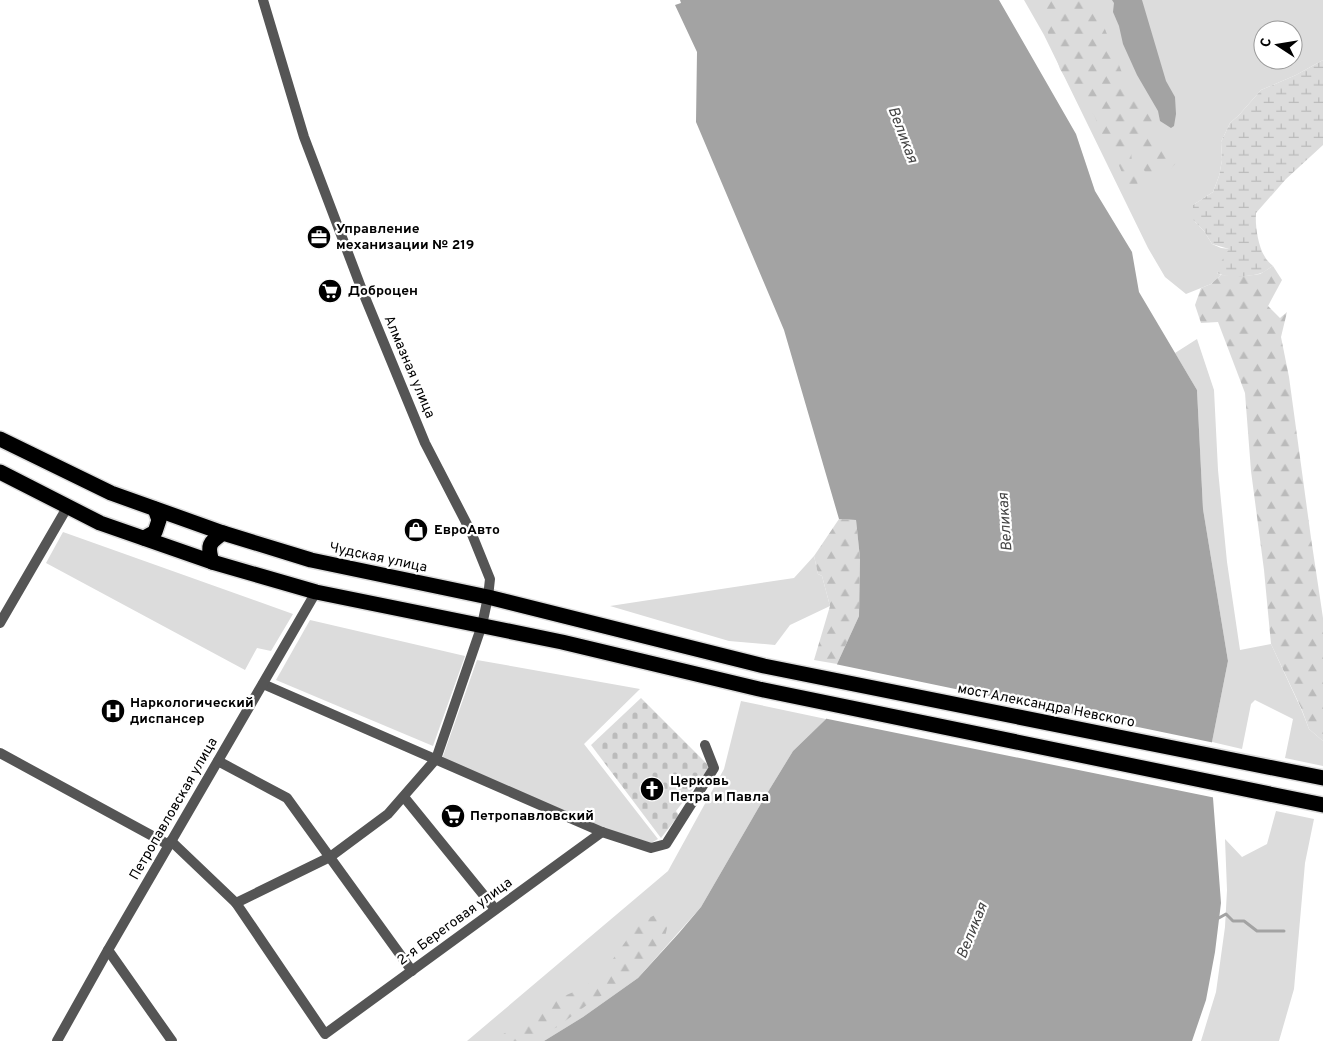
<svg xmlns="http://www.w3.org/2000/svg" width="1323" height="1041" viewBox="0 0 1323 1041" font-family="Overpass,sans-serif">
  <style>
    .grass { fill: #dcdcdc; fill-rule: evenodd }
    .forest { fill: url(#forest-firs) }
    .wetland { fill: url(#wetland-marsh) }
    .cemetery { fill: url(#cemetery-stones) }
    .water { fill: #a3a3a3 }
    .pier { fill: #fff }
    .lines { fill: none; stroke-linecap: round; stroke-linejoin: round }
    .stream { stroke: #a3a3a3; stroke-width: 3 }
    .highway-casing { stroke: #dbdbdb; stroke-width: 18 }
    .street { stroke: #555; stroke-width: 10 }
    .highway { stroke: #000; stroke-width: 15 }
    .labels { text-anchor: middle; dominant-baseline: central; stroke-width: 4.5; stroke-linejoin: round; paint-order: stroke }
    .poi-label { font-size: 14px; font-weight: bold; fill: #000; stroke: #fff; text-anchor: start }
    .street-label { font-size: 14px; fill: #000; stroke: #fff }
    .water-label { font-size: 15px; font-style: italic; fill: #444; stroke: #fff }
  </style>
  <defs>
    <pattern id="forest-firs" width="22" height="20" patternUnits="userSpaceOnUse" patternTransform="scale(1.25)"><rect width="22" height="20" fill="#dcdcdc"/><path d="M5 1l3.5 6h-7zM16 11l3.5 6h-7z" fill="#bbb"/></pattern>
    <pattern id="wetland-marsh" width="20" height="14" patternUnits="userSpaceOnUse" patternTransform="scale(1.25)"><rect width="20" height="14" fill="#dcdcdc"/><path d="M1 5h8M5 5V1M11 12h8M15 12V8" fill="none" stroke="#bbb"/></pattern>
    <pattern id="cemetery-stones" width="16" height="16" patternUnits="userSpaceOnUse" patternTransform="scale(1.25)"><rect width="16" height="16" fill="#dcdcdc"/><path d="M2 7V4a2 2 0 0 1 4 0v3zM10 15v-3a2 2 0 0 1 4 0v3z" fill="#bbb"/></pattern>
  </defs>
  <rect width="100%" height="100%" fill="#fff"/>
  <g class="grass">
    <path d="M1024,0H1323V60L1296,75L1261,90L1239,115L1230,123L1221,142L1222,160L1219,176L1213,192L1193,205V220L1204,231L1212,244L1221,248L1230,249L1217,273L1221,275L1211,284L1186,294L1165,277L1148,248L1044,35ZM1263,30H1293V60H1263Z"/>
    <polygon points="1197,339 1214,390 1218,470 1227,562 1240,650 1271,644 1302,711 1309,729 1323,741 1323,766 1285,758 1293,719 1255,700 1251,704 1242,749 1212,742 1228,661 1203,509 1197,390 1175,353"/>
    <polygon points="63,532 293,614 271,651 257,648 245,670 46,563"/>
    <polygon points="814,556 818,574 822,576 830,606 790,625 775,645 729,641 610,606 794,578"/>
    <polygon points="310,620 465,656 433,746 276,680"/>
    <polygon points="477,660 640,689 584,744 658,839 646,846 442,759"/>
    <polygon points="741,701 826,719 793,751 763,800 701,907 638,978 583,1017 544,1041 467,1041 668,871 724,769"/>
    <polygon points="1276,811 1314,819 1305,863 1294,989 1279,1041 1201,1041 1216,992 1225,927 1227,890 1225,839 1242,857 1267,844"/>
  </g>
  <g class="forest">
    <path d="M1037,0H1096L1103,24L1126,83L1142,96L1152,113L1155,138L1163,145L1178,150L1179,156L1178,161L1166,174L1149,176L1142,168L1135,142C1125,158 1139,173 1138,190L1133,191L1128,187L1115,156L1108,148L1094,115L1078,98L1060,69Z"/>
    <polygon points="1273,266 1282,280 1268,306 1280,318 1287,312 1281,337 1289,377 1311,538 1323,618 1323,741 1309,729 1302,710 1271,644 1264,570 1251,471 1245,393 1218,322 1201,323 1195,305 1201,288 1211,284 1221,275 1246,276 1260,274"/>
    <polygon points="839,519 856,520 860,558 859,616 837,664 814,660 830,606 822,576 818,574 814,556"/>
    <path d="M655,915L664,919L667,928L665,937L648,961L633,973L620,986L595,999L557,1027L532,1041H492C506,1033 520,1023 534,1014C540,1010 544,1006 550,1003C565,995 581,990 595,979C617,961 629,926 655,915Z"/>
  </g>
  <path class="wetland" d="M1323,60V145L1286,179L1256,213C1255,226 1258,246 1265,257C1267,261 1271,264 1273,266C1268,269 1264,273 1258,274C1248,277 1226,278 1217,273L1219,265L1229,249L1212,244L1204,231L1193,220V205L1213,192L1219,176L1222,160L1221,142L1230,123L1239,115L1261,90L1296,75Z"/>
  <polygon class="cemetery" points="641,698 710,767 676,811 679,815 661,838 591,745"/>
  <g class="water">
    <polygon points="680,0 999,0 1076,134 1095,191 1132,252 1139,292 1197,390 1203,509 1228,661 1212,742 1213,798 1221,903 1215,952 1206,1000 1192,1041 544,1041 583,1017 638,978 679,933 701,907 763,800 793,751 826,719 837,664 859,616 860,558 856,520 839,519 784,330 696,122 697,52 675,5 681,3"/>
    <polygon points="1112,0 1142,0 1166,81 1175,97 1176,114 1174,126 1171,128 1160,121 1158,111 1137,75 1123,44 1119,26 1113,12 1114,3"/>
  </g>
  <polygon class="pier" points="835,664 1215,743 1216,798 823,718"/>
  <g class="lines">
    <polyline class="stream" points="1217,919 1226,914 1233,921 1244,921 1257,931 1284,931"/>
    <g class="highway-casing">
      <g id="highway">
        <polyline points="0,439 111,493 223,533 311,560 488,597 764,666 1323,778"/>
        <polyline points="0,472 100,523 212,562 316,592 562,642 759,689 1323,805"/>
        <polyline points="144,538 155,532 159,520 155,509"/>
        <path d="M212,562C207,545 209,543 223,533"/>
      </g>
    </g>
    <g class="street">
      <polyline points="0,623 68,506"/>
      <polyline points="263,684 602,832 651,848 666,844 714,768 705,745"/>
      <polyline points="0,753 169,845"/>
      <polyline points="218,761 287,798 412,971"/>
      <polyline points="404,797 495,909"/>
      <polyline points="171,841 236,903 325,1034 602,832"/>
      <polyline points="236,903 330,857 388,814 436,759 482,625 488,597 490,579 471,532 425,443 362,290 304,137 263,0"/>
      <polyline points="108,950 172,1041"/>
      <polyline points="57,1041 108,950 316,592"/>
    </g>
    <use href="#highway" class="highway"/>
  </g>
  <defs>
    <g id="office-disc" transform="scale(1.25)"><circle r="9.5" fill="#000" stroke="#fff"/><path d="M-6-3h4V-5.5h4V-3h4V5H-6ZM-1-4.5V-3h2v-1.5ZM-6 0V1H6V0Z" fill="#fff"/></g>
    <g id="supermarket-disc" transform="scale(1.25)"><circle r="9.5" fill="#000" stroke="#fff"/><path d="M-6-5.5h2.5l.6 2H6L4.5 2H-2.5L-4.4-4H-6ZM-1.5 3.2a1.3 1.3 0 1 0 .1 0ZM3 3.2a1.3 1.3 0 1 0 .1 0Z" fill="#fff"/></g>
    <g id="shop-disc" transform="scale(1.25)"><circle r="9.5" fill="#000" stroke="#fff"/><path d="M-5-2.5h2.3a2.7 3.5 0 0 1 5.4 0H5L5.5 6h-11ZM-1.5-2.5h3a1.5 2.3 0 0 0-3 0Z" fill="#fff"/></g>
    <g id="hospital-disc" transform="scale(1.25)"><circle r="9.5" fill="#000" stroke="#fff"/><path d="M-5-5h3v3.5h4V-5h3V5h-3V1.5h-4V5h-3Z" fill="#fff"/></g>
    <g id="church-disc" transform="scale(1.25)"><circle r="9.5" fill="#000" stroke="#fff"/><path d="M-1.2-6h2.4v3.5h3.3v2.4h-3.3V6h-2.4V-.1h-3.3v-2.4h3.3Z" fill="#fff"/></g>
  </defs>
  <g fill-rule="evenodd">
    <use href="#office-disc" x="319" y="237"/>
    <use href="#supermarket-disc" x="330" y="291"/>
    <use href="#shop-disc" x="416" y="530"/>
    <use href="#hospital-disc" x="113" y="711"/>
    <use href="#church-disc" x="652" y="789"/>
    <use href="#supermarket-disc" x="453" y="816"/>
  </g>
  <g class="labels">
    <g class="poi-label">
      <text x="336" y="229">Управление<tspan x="336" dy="16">механизации № 219</tspan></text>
      <text x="348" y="291">Доброцен</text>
      <text x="434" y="530">ЕвроАвто</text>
      <text x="130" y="703">Наркологический<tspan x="130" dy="16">диспансер</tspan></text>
      <text x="670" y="781">Церковь<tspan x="670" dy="16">Петра и Павла</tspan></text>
      <text x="470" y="816">Петропавловский</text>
    </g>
    <g class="street-label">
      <text transform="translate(409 367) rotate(67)">Алмазная улица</text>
      <text transform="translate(378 558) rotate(12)">Чудская улица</text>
      <text transform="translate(1046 706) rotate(11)">мост Александра Невского</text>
      <text transform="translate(174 809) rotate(-60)">Петропавловская улица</text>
      <text transform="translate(455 922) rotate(-36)">2-я Береговая улица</text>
    </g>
    <g class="water-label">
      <text transform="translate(902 135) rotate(69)">Великая</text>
      <text transform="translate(1006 522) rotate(-94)">Великая</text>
      <text transform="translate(973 931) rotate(-68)">Великая</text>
    </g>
  </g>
  <g transform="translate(1278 45) rotate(282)"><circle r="24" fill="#ffffff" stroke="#999999"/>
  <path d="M0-4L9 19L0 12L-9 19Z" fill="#000000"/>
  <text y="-8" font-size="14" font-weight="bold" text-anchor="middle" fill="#000000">С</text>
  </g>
</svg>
